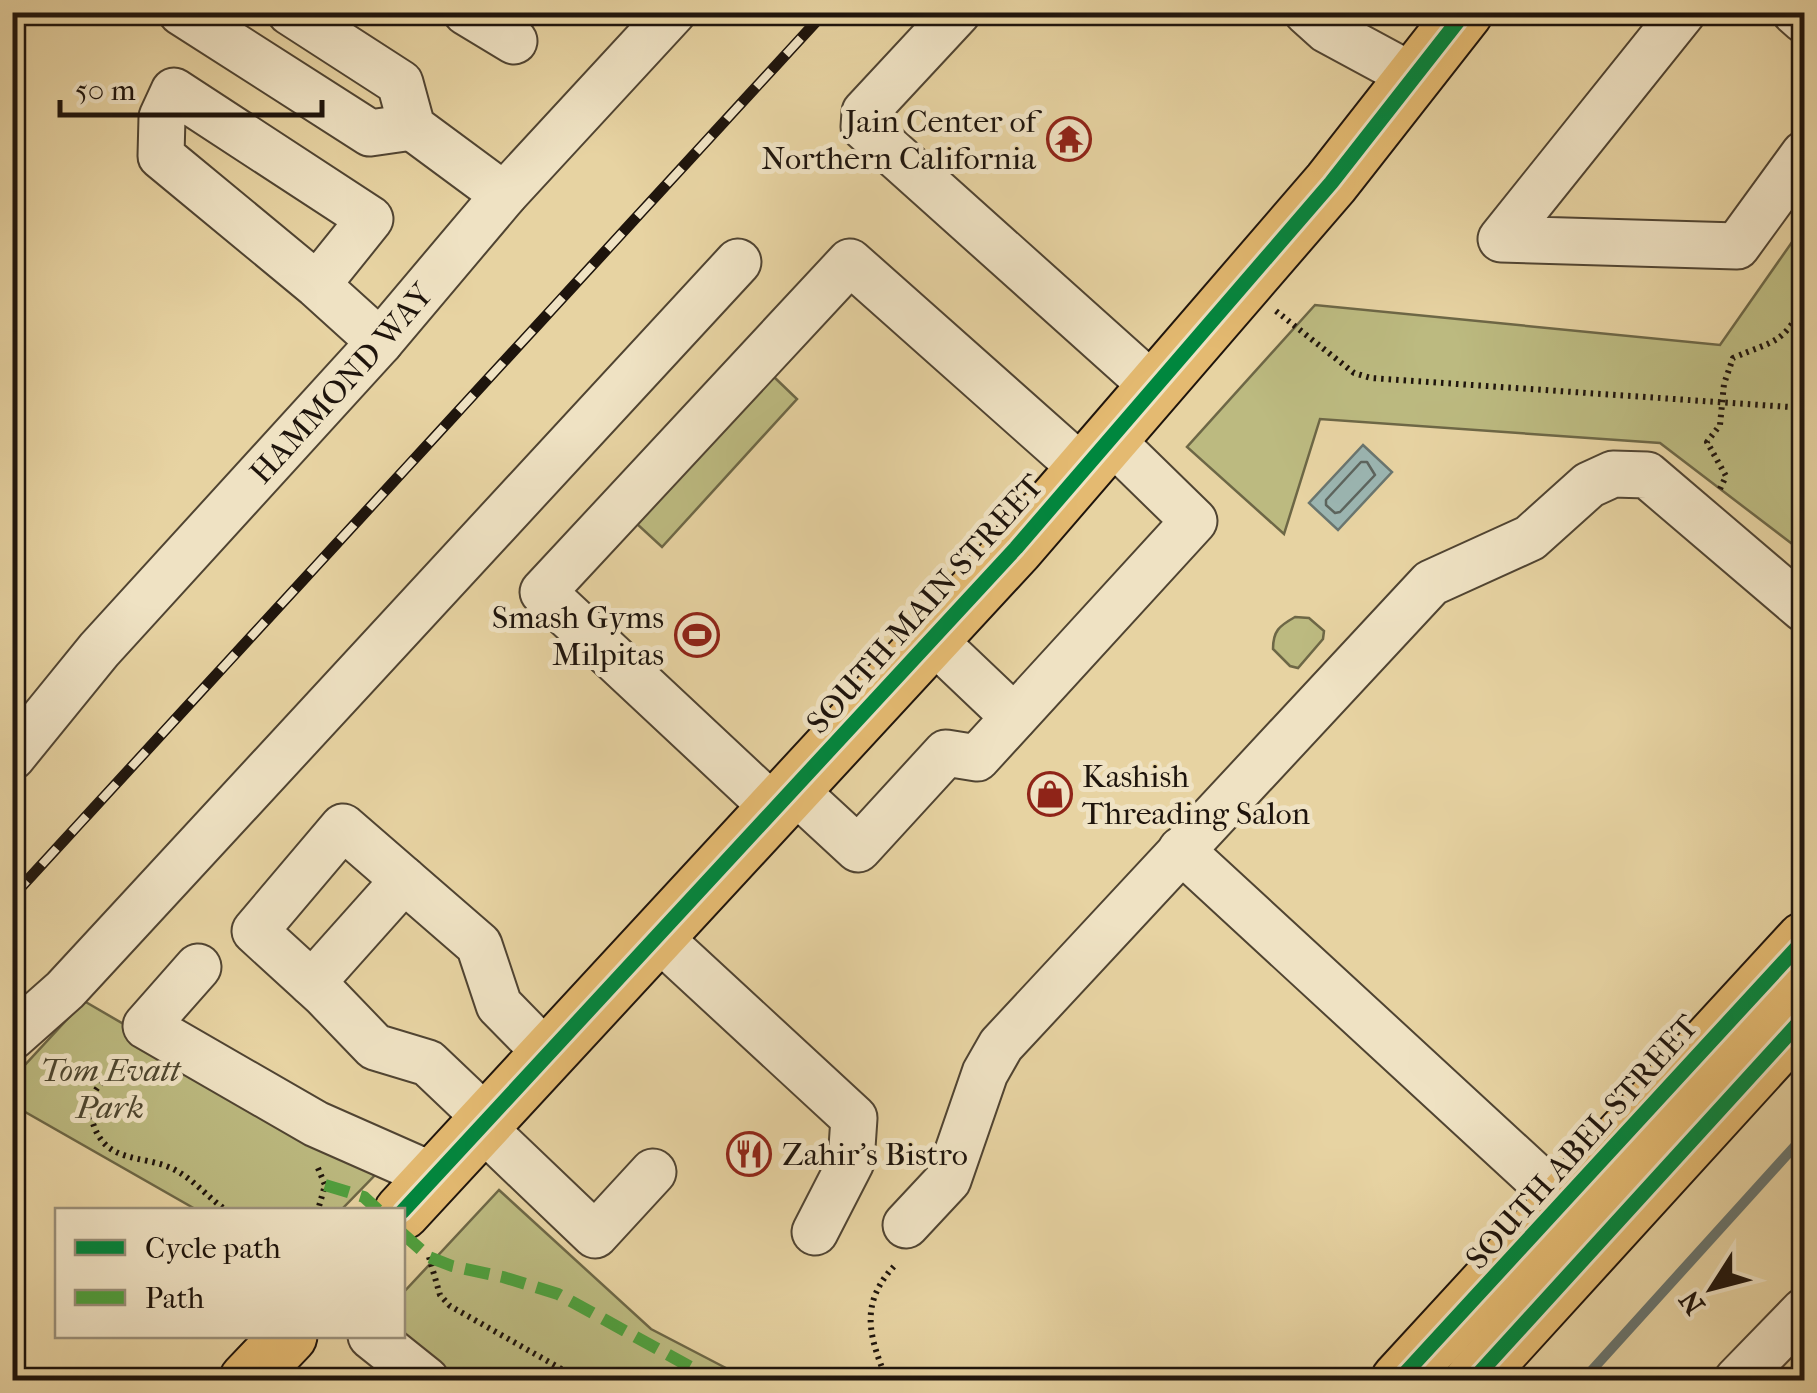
<svg xmlns="http://www.w3.org/2000/svg" width="1817" height="1393" viewBox="0 0 1817 1393" font-family="'IM FELL French Canon',serif">
  <style>
    .green { fill: #bcba80; stroke: #6d6746; stroke-width: 2.5 }
    .water { fill: #9bb5b1; stroke: #69756f; stroke-width: 2.5 }
    .lines { fill: none; stroke-linecap: round; stroke-linejoin: round }
    .shore { stroke: #5c645e; stroke-width: 2.5 }
    .stream { stroke: #69756f; stroke-width: 10 }
    .minor-casing { stroke: #504432; stroke-width: 49 }
    .major-casing { stroke: #1e140c; stroke-width: 59 }
    .path { stroke: #1e140c; stroke-width: 6; stroke-dasharray: 2.5 5; stroke-linecap: butt }
    .minor { stroke: #efe2c3; stroke-width: 45 }
    .major { stroke: #e4ba71; stroke-width: 55 }
    .rail-casing { stroke: #1e140c; stroke-width: 11 }
    .rail { stroke: #efe2c3; stroke-width: 8; stroke-dasharray: 22; stroke-linecap: butt }
    .quiet { stroke: #4fa03e; stroke-width: 12; stroke-dasharray: 25 12; stroke-linecap: butt }
    .cycleway-casing { stroke: #efe2c3; stroke-width: 21 }
    .cycleway { stroke: #00873e; stroke-width: 15 }
    .labels { text-anchor: middle; dominant-baseline: central; stroke-width: 10; stroke-linejoin: round; paint-order: stroke }
    .poi-label { font-size: 32px; fill: #1e140c; stroke: #efe2c3; text-anchor: end }
    .street-label { font-size: 32px; fill: #1e140c; stroke: #efe2c3 }
    .park-label { font-size: 32px; font-style: italic; fill: #4d462f; stroke: #efe2c3 }
  </style>
  <rect width="100%" height="100%" fill="#e7d3a2"/>
  <filter id="stains"><feTurbulence type="fractalNoise" baseFrequency=".002" numOctaves="4"/><feColorMatrix values="0 0 0 0 .2 0 0 0 0 .09 0 0 0 0 .02 0 0 0 .5 -.17"/></filter>
  <radialGradient id="worn" r=".72"><stop offset=".6" stop-color="#630" stop-opacity="0"/><stop offset="1" stop-color="#630" stop-opacity=".3"/></radialGradient>
  <g class="green">
    <polygon points="1804,225 1804,553 1660,443 1320,419 1284,534 1187,447 1315,305 1720,345"/>
    <polygon points="773,376 797,399 662,547 637,524"/>
    <path d="M1295,617L1309,618L1324,631L1323,639L1298,668L1290,666L1273,649C1273,631 1279,626 1295,617Z"/>
    <polygon points="84,1001 378,1172 341,1210 197,1210 13,1105 12,1079"/>
    <polygon points="499,1190 651,1329 749,1380 458,1380 403,1335 402,1294"/>
  </g>
  <polygon class="water" points="1363,445 1392,472 1338,530 1309,503"/>
  <g class="lines">
    <polygon class="shore" points="1361,462 1367,462 1375,475 1340,512 1335,513 1326,505 1326,500"/>
    <polyline class="stream" points="1583,1380 1804,1136"/>
    <g class="minor-casing">
      <g id="minor">
        <polyline points="181,12 370,133 412,127"/>
        <polyline points="290,12 400,83 412,127 504,195"/>
        <polyline points="466,12 514,41"/>
        <polyline points="958,12 865,112 864,127 1155,388"/>
        <polyline points="1307,12 1327,30 1414,77"/>
        <polyline points="1683,12 1501,239 1737,246 1804,154"/>
        <polyline points="1795,12 1804,20"/>
        <polyline points="317,285 370,219 174,91 162,117 161,156 317,285 380,342"/>
        <polyline points="932,639 1014,717"/>
        <path id="s1" d="M12,757L99,650L380,342L504,195L673,12"/>
        <polyline points="793,789 858,849 946,753 977,758 1194,521 1110,439"/>
        <polyline points="775,809 543,592 850,262 1084,470"/>
        <polyline points="1181,850 1564,1203"/>
        <polyline points="657,936 854,1118 851,1162 815,1232"/>
        <polyline points="198,967 146,1026 316,1124 436,1177"/>
        <polyline points="312,983 404,880"/>
        <polyline points="12,1037 65,990 738,262"/>
        <polyline points="488,1120 428,1063 375,1047 325,995 255,931 343,827 479,945 499,1005 548,1055"/>
        <polyline points="482,1127 595,1235 653,1172"/>
        <polyline points="906,1225 948,1180 985,1073 1001,1045 1431,583 1530,538 1589,485 1613,474 1647,475 1804,609"/>
        <polyline points="371,1336 426,1380"/>
        <polyline points="1737,1380 1804,1311"/>
      </g>
    </g>
    <g class="major-casing">
      <g id="major">
        <polyline points="402,1212 1016,548 1331,183 1465,12"/>
        <polyline points="247,1380 289,1336"/>
        <polyline points="1399,1380 1804,940"/>
        <polyline points="1473,1380 1804,1017"/>
      </g>
    </g>
    <g class="path">
      <polyline points="1276,311 1354,373 1371,378 1804,408"/>
      <path d="M1720,489L1726,476L1707,442L1720,425L1724,384L1733,358C1774,340 1783,345 1804,303"/>
      <path d="M136,1067C119,1070 99,1079 93,1096C90,1105 90,1117 94,1126C107,1163 142,1155 171,1168C193,1178 207,1197 226,1210"/>
      <polyline points="318,1168 325,1185 318,1210"/>
      <polyline points="429,1257 440,1295 450,1306 581,1380"/>
      <path d="M887,1380C868,1334 859,1302 897,1263"/>
    </g>
    <use href="#minor" class="minor"/>
    <use href="#major" class="major"/>
    <g class="rail-casing">
      <polyline id="rail" points="12,897 825,12"/>
    </g>
    <use href="#rail" class="rail"/>
    <g class="quiet">
      <polyline points="325,1185 364,1197 378,1210"/>
      <polyline points="402,1233 429,1257 452,1266 503,1277 558,1294 714,1380"/>
    </g>
    <g class="cycleway-casing">
      <g id="cycleway">
        <polyline points="402,1212 1016,548 1331,183 1465,12"/>
        <polyline points="1399,1380 1804,940"/>
        <polyline points="1473,1380 1804,1017"/>
      </g>
    </g>
    <use href="#cycleway" class="cycleway"/>
  </g>
  <defs>
    <g id="temple-ring" transform="scale(2.25)"><circle r="9.5" fill="#efe2c3" stroke="#8f2418" stroke-width="1.5"/><path d="M0-6L5-2H3V0L6.5 2.5H4V6H1.5V3h-3V6H-4V2.5H-6.5L-3 0V-2H-5Z" fill="#8f2418"/></g>
    <g id="stadium-ring" transform="scale(2.25)"><circle r="9.5" fill="#efe2c3" stroke="#8f2418" stroke-width="1.5"/><path d="M0-5a6.5 5 0 1 0 0 10a6.5 5 0 1 0 0-10ZM-3.5-1.8h7v3.6h-7Z" fill="#8f2418"/></g>
    <g id="shop-ring" transform="scale(2.25)"><circle r="9.5" fill="#efe2c3" stroke="#8f2418" stroke-width="1.5"/><path d="M-5-2.5h2.3a2.7 3.5 0 0 1 5.4 0H5L5.5 6h-11ZM-1.5-2.5h3a1.5 2.3 0 0 0-3 0Z" fill="#8f2418"/></g>
    <g id="restaurant-ring" transform="scale(2.25)"><circle r="9.5" fill="#efe2c3" stroke="#8f2418" stroke-width="1.5"/><path d="M-5-6h1v4h1v-4h1v4h1v-4h1v5L-1.5 .5V6h-2V.5L-5-1ZM5-6V6H3V1.5H1.5Q1.5-4 5-6Z" fill="#8f2418"/></g>
  </defs>
  <g fill-rule="evenodd">
    <use href="#temple-ring" x="1069" y="139"/>
    <use href="#stadium-ring" x="697" y="635"/>
    <use href="#shop-ring" x="1050" y="794"/>
    <use href="#restaurant-ring" x="749" y="1154"/>
  </g>
  <g class="labels">
    <g class="poi-label">
      <text x="1036" y="121">Jain Center of<tspan x="1036" dy="37">Northern California</tspan></text>
      <text x="664" y="617">Smash Gyms<tspan x="664" dy="37">Milpitas</tspan></text>
      <text x="1082" y="776" text-anchor="start">Kashish<tspan x="1082" dy="37">Threading Salon</tspan></text>
      <text x="782" y="1154" text-anchor="start">Zahir's Bistro</text>
    </g>
    <g class="street-label">
      <text stroke="none"><textPath href="#s1" startOffset="498">HAMMOND WAY</textPath></text>
      <text transform="translate(925 604) rotate(-48)">SOUTH MAIN STREET</text>
      <text transform="translate(1582 1142) rotate(-48)">SOUTH ABEL STREET</text>
    </g>
    <g class="park-label">
      <text x="110" y="1070">Tom Evatt<tspan x="110" dy="37">Park</tspan></text>
    </g>
  </g>
  <rect width="1817" height="1393" fill="none" stroke="#e7d3a2" stroke-width="50"/>
  <rect x="15" y="15" width="1787" height="1363" fill="none" stroke="#1e140c" stroke-width="5"/>
  <rect x="25" y="25" width="1767" height="1343" fill="none" stroke="#1e140c" stroke-width="2.5"/>
  <rect x="55" y="1208" width="350" height="130" fill="#efe2c3" stroke="#9b907a" stroke-width="2.5"/>
  <rect x="75" y="1240" width="50" height="15" fill="#00873e" stroke="#9b907a" stroke-width="2.5"/>
  <text x="145" y="1258" font-size="30" fill="#1e140c">Cycle path</text>
  <rect x="75" y="1290" width="50" height="15" fill="#4fa03e" stroke="#9b907a" stroke-width="2.5"/>
  <text x="145" y="1308" font-size="30" fill="#1e140c">Path</text>
  <g transform="translate(1712 1288) rotate(234)" stroke="#efe2c3" stroke-width="8" paint-order="stroke">
  <path d="M0-8L18 38L0 25L-18 38Z" fill="#1e140c"/>
  <text y="-15" font-size="28" font-weight="bold" text-anchor="middle" fill="#1e140c">N</text>
  </g>
  <path d="M60 100v15h262v-15" fill="none" stroke="#1e140c" stroke-width="5"/>
  <text x="75" y="100" font-size="30" fill="#1e140c" stroke="#efe2c3" stroke-width="8" paint-order="stroke">50 m</text>
  <rect width="100%" height="100%" filter="url(#stains)"/>
  <rect width="100%" height="100%" fill="url(#worn)"/>
</svg>
